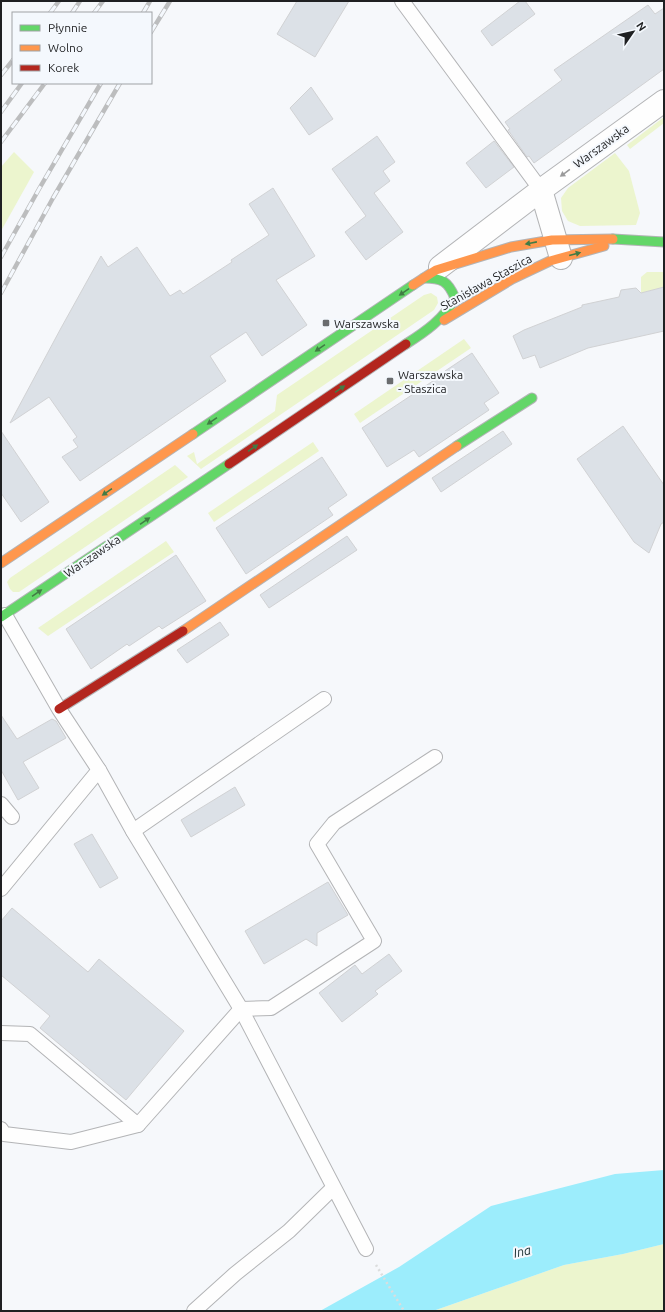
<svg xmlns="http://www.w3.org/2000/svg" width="665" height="1312" viewBox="0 0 665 1312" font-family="Ubuntu,sans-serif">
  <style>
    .green { fill: #ecf5ce }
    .water { fill: #9cedfc }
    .building { fill: #dce1e7; stroke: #d1d2d4 }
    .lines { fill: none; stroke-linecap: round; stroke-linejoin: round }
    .lane-casing { stroke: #b3b4b6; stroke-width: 16 }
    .street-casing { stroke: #b3b4b6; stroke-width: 24 }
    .fast-casing { stroke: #b3b4b6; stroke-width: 11 }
    .slow-casing { stroke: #b3b4b6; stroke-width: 11 }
    .jam-casing { stroke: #b3b4b6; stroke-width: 11 }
    .path { stroke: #dcdddd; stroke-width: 2.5; stroke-dasharray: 2 3; stroke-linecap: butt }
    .lane { stroke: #fefefe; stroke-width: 14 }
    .street { stroke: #fefefe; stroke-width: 22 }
    .fast { stroke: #63d668; stroke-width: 9 }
    .slow { stroke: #ff974d; stroke-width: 9 }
    .jam { stroke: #b3261e; stroke-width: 9 }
    .rail-casing { stroke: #bcbdbe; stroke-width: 4.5 }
    .rail { stroke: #f4f8fd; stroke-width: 3; stroke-dasharray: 9; stroke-linecap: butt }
    .oneway { fill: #9a9a9b }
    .oneway2 { fill: #417b45 }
    .poi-dot { fill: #6a6c6e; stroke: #f4f8fd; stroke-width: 1.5 }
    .labels { text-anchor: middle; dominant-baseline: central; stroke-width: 4; stroke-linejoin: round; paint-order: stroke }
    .street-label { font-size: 12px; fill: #1f2022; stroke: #f4f8fd }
    .poi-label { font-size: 12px; fill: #1f2022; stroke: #f4f8fd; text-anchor: start }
    .water-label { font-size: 13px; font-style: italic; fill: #192e31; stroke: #f4f8fd }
  </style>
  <rect width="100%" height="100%" fill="#f6f8fb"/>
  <g class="green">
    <polygon points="664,117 664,123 630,149 627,145"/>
    <polygon points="14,152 34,172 1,231 1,167"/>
    <polygon points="615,153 629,171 640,213 636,225 580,226 568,221 562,211 561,198 568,188"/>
    <polygon points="647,272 664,272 664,287 641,293 641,277"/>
    <polygon points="431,293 437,297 438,303 434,310 201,469 187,456 194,452 197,464 275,411 277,395 424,295"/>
    <polygon points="464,339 471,348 360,423 354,414"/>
    <polygon points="313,442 319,451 214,522 208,513"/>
    <polygon points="175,465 188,477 19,592 13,592 10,589 7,582 10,578"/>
    <polygon points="166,541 174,552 48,636 38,628"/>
    <polygon points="664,1244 664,1311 433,1311 564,1265 623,1254"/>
  </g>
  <polygon class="water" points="664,1170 664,1244 623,1254 564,1265 433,1311 320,1311 399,1267 491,1206 615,1174"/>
  <g class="building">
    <polygon points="297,1 349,1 315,57 277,34"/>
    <polygon points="520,1 525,1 535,14 492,46 481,31"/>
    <polygon points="648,5 655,14 664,8 664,69 534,163 529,156 527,157 508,130 510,129 505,122 562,80 554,70"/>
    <polygon points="311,87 333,119 309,135 290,108"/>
    <polygon points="377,136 395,162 383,171 390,181 374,193 403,232 366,260 345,232 366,216 332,169"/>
    <polygon points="494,141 514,167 486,188 466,163"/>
    <polygon points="273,188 315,256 276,280 307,325 262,356 246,332 210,356 226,381 80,481 62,457 78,447 73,440 77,437 49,397 10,423 61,328 101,256 108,267 137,247 170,296 180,290 183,294 232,262 231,260 269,235 249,204"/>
    <polygon points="664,287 664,331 588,348 540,368 535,355 523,359 513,336 524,330 582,307 582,305 619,297 621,290 636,288 641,293"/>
    <polygon points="472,353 499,393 484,403 489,410 419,457 414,450 387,467 362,428 445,373 445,371"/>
    <polygon points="623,426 664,485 664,522 661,524 649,553 634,542 577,459"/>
    <polygon points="1,431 49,502 21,522 1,493"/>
    <polygon points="503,431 512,444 441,492 432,478"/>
    <polygon points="322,457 347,495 328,508 333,515 246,574 216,528"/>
    <polygon points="347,536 357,550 269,608 260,595"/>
    <polygon points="176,555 206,601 162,629 159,626 129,646 127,644 91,669 66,629"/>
    <polygon points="220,622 229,635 187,663 177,650"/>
    <polygon points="1,715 17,739 52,719 56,721 66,738 23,762 39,788 18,800 1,770"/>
    <polygon points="235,787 245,805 191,837 181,820"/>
    <polygon points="92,834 118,878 100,888 74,844"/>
    <polygon points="328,882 348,915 317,933 317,946 306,939 264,964 245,931"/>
    <polygon points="12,908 88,972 99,959 184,1031 126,1100 40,1028 50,1016 1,975 1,921"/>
    <polygon points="389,954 402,971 375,991 378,994 342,1022 319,993 355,965 362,974"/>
  </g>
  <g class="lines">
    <g class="lane-casing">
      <g id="lane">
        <polyline points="402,1 541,190"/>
        <polyline points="5,615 59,709 99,770 133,831 241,1009 366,1249"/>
        <polyline points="1,804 12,817"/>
        <polyline points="133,831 324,699"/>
        <polyline points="1,889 99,770"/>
        <polyline points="1,1033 30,1034 138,1125"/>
        <polyline points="1,1129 4,1134 71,1142 138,1125 241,1009 271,1008 374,941 317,844 334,823 435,757"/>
        <polyline points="194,1311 235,1274 289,1231 333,1188"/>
      </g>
    </g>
    <g class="street-casing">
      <g id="street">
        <polyline points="541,190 561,258"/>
        <polyline points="440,267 541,190 664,101"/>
      </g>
    </g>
    <g class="fast-casing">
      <g id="fast">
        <polyline points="613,239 664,242"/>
        <path d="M406,344C425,332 444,319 455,298C448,281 442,278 424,278"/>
        <polyline points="193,434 413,285"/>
        <polyline points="457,446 532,398"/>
        <polyline points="1,617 229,464"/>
      </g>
    </g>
    <g class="slow-casing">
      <g id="slow">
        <polyline points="413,285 436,270 511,247 552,240 613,239"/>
        <polyline points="444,320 512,279 550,261 604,246"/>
        <polyline points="1,563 193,434"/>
        <polyline points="183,631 457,446"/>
      </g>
    </g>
    <g class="jam-casing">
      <g id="jam">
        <polyline points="229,464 406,344"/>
        <polyline points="59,709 183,631"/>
      </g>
    </g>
    <polyline class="path" points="376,1265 404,1311"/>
    <use href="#lane" class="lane"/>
    <use href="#street" class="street"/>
    <use href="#fast" class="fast"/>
    <use href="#slow" class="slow"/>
    <use href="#jam" class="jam"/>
    <g class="rail-casing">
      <g id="rail">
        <polyline points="50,13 59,1"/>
        <polyline points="72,13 80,1"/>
        <polyline points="94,13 103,1"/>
        <polyline points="143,13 150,1"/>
        <polyline points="151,32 170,1"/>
        <polyline points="1,75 13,60"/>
        <polyline points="1,112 22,83"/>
        <polyline points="1,142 45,83"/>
        <polyline points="1,257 39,189 101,83"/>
        <polyline points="1,293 53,198 120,83"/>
      </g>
    </g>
    <use href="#rail" class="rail"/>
  </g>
  <defs><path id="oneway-solid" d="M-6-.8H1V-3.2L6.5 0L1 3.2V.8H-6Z"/></defs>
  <use class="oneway" href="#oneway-solid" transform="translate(565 173) rotate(144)"/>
  <g class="oneway2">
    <use href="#oneway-solid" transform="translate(531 243) rotate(169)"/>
    <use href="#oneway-solid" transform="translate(575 254) rotate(-15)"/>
    <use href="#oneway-solid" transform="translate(404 292) rotate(146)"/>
    <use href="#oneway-solid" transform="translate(320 348) rotate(146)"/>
    <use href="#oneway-solid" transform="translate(340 389) rotate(-34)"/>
    <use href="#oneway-solid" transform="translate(212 421) rotate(146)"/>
    <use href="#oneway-solid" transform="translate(253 448) rotate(-34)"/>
    <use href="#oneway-solid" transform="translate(107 492) rotate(146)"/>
    <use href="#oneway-solid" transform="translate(145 521) rotate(-34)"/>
    <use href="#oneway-solid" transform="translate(37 593) rotate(-34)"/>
  </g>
  <g class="poi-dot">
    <rect x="322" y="319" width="8" height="8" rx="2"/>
    <rect x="386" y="377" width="8" height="8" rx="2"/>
  </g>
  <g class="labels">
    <g class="street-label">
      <text transform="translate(601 146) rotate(-36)">Warszawska</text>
      <text transform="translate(486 282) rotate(-29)">Stanisława Staszica</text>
      <text transform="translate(92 556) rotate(-34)">Warszawska</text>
    </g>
    <g class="poi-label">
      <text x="334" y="323">Warszawska</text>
      <text x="398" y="374">Warszawska<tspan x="398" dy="14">- Staszica</tspan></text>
    </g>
    <g class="water-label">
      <text transform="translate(522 1251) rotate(-12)">Ina</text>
    </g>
  </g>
  <rect width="665" height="1312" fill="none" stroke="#1f2022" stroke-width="4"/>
  <rect x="12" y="12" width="140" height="72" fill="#f4f8fd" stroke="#9fa2a5"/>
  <rect x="20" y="25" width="20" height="6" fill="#63d668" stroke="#9fa2a5"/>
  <text x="48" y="32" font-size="12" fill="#1f2022">Płynnie</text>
  <rect x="20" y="45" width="20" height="6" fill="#ff974d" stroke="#9fa2a5"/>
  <text x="48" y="52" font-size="12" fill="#1f2022">Wolno</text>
  <rect x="20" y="65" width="20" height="6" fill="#b3261e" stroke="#9fa2a5"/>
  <text x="48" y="72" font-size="12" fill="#1f2022">Korek</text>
  <g transform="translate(633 32) rotate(56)" stroke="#f4f8fd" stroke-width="3" paint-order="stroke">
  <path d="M0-3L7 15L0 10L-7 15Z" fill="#1f2022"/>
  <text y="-6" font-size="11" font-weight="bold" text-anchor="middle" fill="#1f2022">N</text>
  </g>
</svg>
